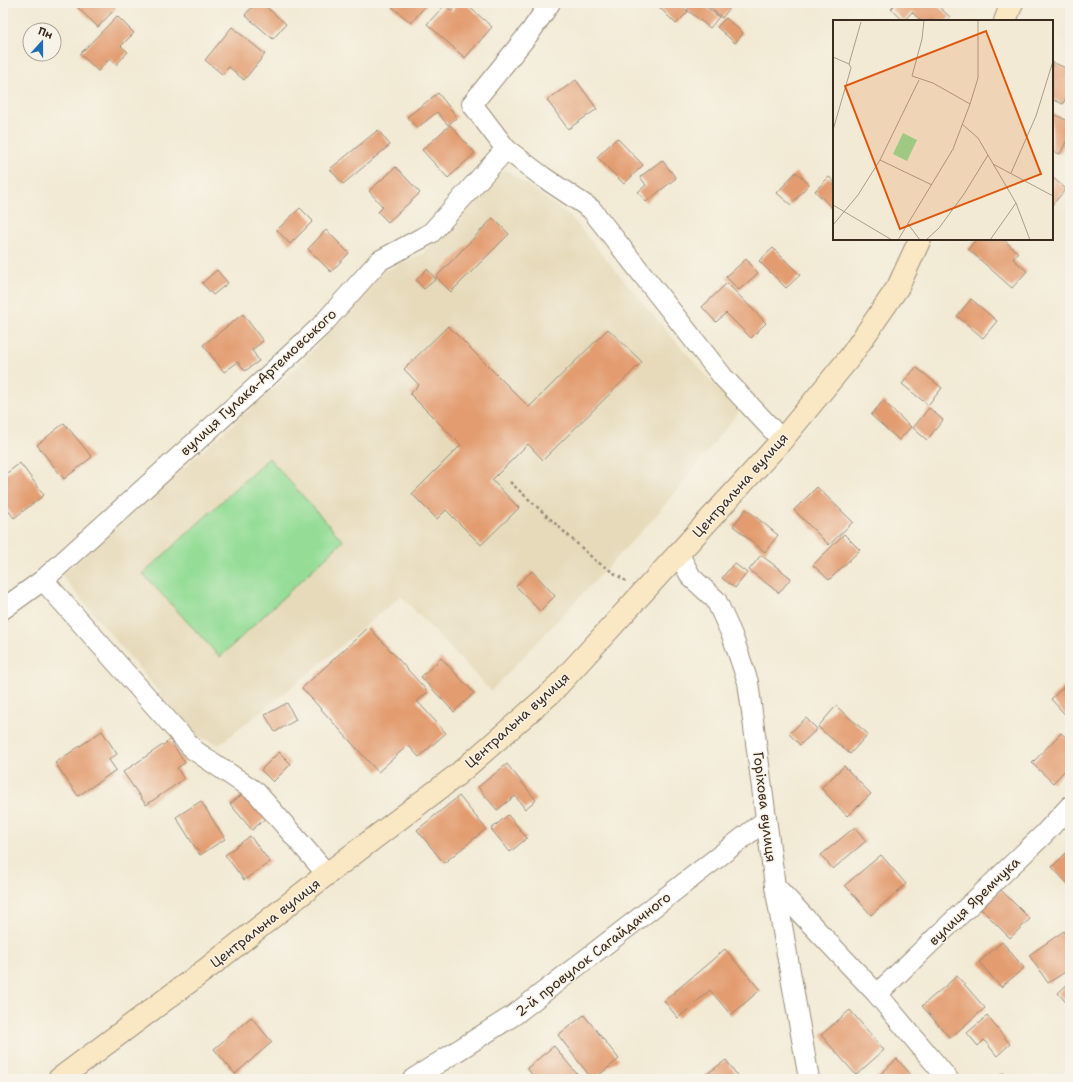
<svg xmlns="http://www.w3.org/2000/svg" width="1073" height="1082" viewBox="0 0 1073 1082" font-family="'Shantell Sans',sans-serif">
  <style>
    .built { fill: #e6daba }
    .green { fill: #95dd97; stroke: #68845a }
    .building { fill: #e39c70 }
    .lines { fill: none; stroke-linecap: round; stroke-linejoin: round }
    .minor-casing { stroke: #968a79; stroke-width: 22 }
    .secondary-casing { stroke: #968a79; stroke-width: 24 }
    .path { stroke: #968a79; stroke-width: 2.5; stroke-dasharray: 3 3; stroke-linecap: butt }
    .minor { stroke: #fff; stroke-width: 20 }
    .secondary { stroke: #fae7c3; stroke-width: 22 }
    .labels { text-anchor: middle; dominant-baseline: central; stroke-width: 3; stroke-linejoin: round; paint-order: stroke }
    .street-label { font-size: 14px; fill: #3b2a1e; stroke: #f7f3e8 }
    .inset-road { fill: none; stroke: #a99d8b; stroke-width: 1 }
    .view { fill: #df570d; fill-opacity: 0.15; stroke: #df570d; stroke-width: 2 }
    .inset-edge { fill: none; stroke: #3b2a1e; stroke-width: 2 }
  </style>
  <rect width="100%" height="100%" fill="#f7f3e8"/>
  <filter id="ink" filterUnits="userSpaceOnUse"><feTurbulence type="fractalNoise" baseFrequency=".025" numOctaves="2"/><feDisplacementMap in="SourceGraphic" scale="8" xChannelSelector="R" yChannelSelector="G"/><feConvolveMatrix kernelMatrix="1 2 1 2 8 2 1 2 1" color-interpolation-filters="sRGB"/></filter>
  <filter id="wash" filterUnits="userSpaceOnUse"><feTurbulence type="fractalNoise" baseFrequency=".012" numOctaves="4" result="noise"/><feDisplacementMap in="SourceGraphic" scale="16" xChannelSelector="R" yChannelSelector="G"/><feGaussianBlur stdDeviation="0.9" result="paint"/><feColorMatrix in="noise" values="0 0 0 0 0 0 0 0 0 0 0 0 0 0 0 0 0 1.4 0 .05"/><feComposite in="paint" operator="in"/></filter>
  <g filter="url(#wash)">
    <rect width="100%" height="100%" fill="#f2ead4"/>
    <polygon class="built" points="505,169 570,216 664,328 739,412 654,518 491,691 401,596 297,683 219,745 194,734 61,575 296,369 384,271 421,255"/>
    <polygon class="green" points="269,458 343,541 220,657 143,574"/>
    <g id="blocks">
      <g class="building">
        <polygon points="73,3 110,3 116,8 98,27"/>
        <polygon points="256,3 262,3 286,24 273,39 245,15"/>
        <polygon points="392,3 428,3 411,23 390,5"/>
        <polygon points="458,3 465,3 492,27 465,58 427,24 445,5 452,11"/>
        <polygon points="655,3 679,3 688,12 676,24"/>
        <polygon points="692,3 701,3 719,17 710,28 687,10"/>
        <polygon points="710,3 734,3 722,18 708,6"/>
        <polygon points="897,3 935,3 950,17 946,21 921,21 912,12 904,21 891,9"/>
        <polygon points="1060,3 1070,3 1070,8"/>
        <polygon points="117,16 134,33 121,46 128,52 116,65 110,58 98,71 80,54"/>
        <polygon points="726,18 743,33 735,43 717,27"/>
        <polygon points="232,27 265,54 244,80 229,67 222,74 205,60"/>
        <polygon points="1052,62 1070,70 1070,88 1063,104 1052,99"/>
        <polygon points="576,80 597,109 568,129 547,100"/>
        <polygon points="438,93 457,117 448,125 437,112 417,128 407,117"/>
        <polygon points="1052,113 1070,122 1070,134 1060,154 1052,151"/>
        <polygon points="450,125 475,153 448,178 422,150"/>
        <polygon points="378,130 390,145 343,184 330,169"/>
        <polygon points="617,138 643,165 624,184 597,157"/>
        <polygon points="662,160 676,178 646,202 638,192 646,185 640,177"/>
        <polygon points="396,167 420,193 388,222 378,212 383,207 369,191"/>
        <polygon points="796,172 809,184 791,205 777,193"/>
        <polygon points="829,177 834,181 834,210 815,191"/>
        <polygon points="1052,177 1066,189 1052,205"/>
        <polygon points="300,208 313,221 290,244 277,230"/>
        <polygon points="493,218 509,234 451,292 436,277"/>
        <polygon points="326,230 349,253 331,272 308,249"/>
        <polygon points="977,239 1003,239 1018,253 1013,259 1027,271 1012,288 968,249"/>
        <polygon points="773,248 800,275 786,288 759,261"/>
        <polygon points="746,259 758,273 739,290 726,277"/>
        <polygon points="427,269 436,279 424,289 416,280"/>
        <polygon points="217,270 228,283 213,295 202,283"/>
        <polygon points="727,283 766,323 751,338 726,313 716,322 702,307"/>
        <polygon points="971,299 997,321 983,338 957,316"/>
        <polygon points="243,314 263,341 252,350 259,361 245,371 238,362 224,372 203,345"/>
        <polygon points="448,326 529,407 608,329 642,362 543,460 528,444 492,480 519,508 481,545 446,510 437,519 412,494 461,445 410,394 419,385 404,369"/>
        <polygon points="916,367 942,388 928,405 902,384"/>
        <polygon points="883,401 911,427 899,440 871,415"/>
        <polygon points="929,408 943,420 927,440 913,428"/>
        <polygon points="64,423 92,457 64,479 37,445"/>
        <polygon points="20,463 44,495 14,518 3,503 3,476"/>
        <polygon points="817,487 853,522 829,545 794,510"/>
        <polygon points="746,509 778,535 765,552 733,526"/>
        <polygon points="844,534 860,550 829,580 813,565"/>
        <polygon points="761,555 791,578 779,593 749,570"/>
        <polygon points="734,563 747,573 735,588 722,578"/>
        <polygon points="532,571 555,596 540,611 516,586"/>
        <polygon points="369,627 428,692 417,701 446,733 419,757 408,745 378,772 302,688"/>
        <polygon points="441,658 474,693 454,712 421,677"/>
        <polygon points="1070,681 1070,720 1051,699"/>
        <polygon points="287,703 296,720 275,732 265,715"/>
        <polygon points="836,706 868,734 850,754 818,727"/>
        <polygon points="806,718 817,729 800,745 789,734"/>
        <polygon points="102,731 117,754 109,760 116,770 78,796 55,763"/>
        <polygon points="1061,733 1070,741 1070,765 1053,783 1032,763"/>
        <polygon points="170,740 185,763 177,768 184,779 146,805 123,772"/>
        <polygon points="279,752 291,764 273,782 261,770"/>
        <polygon points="507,764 536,800 525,809 515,796 497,810 478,787"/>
        <polygon points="844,766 871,794 847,816 821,788"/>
        <polygon points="245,792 266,818 252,830 230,804"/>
        <polygon points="459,796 486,829 444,863 417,830"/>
        <polygon points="201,801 225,839 200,855 176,817"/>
        <polygon points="508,815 527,838 510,852 491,829"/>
        <polygon points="855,827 866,841 833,869 821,855"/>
        <polygon points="250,836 270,862 244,880 225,855"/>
        <polygon points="1070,849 1070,886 1052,867"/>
        <polygon points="881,855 906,884 871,915 845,885"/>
        <polygon points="1001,890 1030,919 1010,938 981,909"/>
        <polygon points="1064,931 1070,940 1070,969 1048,983 1029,955"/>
        <polygon points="1002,942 1024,968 1001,987 979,962"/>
        <polygon points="725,949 760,990 731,1015 710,990 678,1018 664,1001"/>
        <polygon points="957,976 985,1008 950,1038 922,1006"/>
        <polygon points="1070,982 1070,1007 1058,993"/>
        <polygon points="850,1010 884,1050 856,1075 821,1035"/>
        <polygon points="584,1015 619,1059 594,1079 592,1079 558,1035"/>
        <polygon points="987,1016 1010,1044 997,1056 984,1040 978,1046 967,1033"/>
        <polygon points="251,1017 272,1042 235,1074 214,1049"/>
        <polygon points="554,1046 581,1079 532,1079 534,1077 527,1068"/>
        <polygon points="897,1059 915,1079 875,1079"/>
        <polygon points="726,1060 740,1079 700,1079"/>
        <polygon points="1003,1073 1008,1079 995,1079"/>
      </g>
    </g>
  </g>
  <g filter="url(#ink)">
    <use href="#blocks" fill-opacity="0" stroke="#968a79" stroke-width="1"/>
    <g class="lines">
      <g class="minor-casing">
        <g id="minor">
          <polyline points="550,3 531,31 472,104 506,149 543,177 591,209 723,377 782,440"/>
          <polyline points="678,553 691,577 716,600 732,635 748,682 775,886 809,1079"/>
          <polyline points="43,580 194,750 256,792 327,874"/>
          <polyline points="3,609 43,580 255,388 321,326 379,261 431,233 506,149"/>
          <polyline points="775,886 877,994 948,1079"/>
          <polyline points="877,994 1044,834 1070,806"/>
          <polyline points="413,1079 514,1015 766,820"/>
        </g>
      </g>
      <g class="secondary-casing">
        <g id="secondary">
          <polyline points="1005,21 1012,3"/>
          <polyline points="59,1079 209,967 327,874 457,775 551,693 782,440 850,357 898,287 920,239"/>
        </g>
      </g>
      <polyline class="path" points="510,482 596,561 626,581"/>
      <use href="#minor" class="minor"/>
      <use href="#secondary" class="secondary"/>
    </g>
  </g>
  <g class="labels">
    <g class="street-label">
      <text transform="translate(258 382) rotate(-43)">вулиця Гулака-Артемовського</text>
      <text transform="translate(740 485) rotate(-48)">Центральна вулиця</text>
      <text transform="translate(517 720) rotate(-42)">Центральна вулиця</text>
      <text transform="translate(765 807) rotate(83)">Горіхова вулиця</text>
      <text transform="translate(974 901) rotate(-44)">вулиця Яремчука</text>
      <text transform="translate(265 923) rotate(-38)">Центральна вулиця</text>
      <text transform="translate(593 954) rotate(-38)">2-й провулок Сагайдачного</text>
    </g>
  </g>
  <g transform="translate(833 20)">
    <rect width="220" height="220" fill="#f2ead4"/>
    <path d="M70,113L84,120L74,141L60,134Z" fill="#95dd97"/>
    <path class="inset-road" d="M91,0L89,19L79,56L100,63L137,84M0,37L16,44L18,48L0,110M16,44L28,2M129,104L145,118L183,183L197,220M47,140L99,165M160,144L220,176M178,153L203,96L220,41M0,185L59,220M75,204L87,220M0,205L25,175L47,140L86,60M65,220L120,129L137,84L145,58V0M93,220L106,208L131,174L155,135M157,220L183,183"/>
    <path class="view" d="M153,11L208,154L67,209L12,66Z"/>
    <rect width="220" height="220" class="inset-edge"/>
  </g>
  <rect width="1073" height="1082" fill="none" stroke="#f7f3e8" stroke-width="16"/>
  <g transform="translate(42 42) rotate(21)"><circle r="19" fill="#f7f3e8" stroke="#aca397"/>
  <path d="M0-3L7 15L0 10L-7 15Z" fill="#1f6fb2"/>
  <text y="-6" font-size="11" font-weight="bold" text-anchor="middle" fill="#3b2a1e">Пн</text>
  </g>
</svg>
